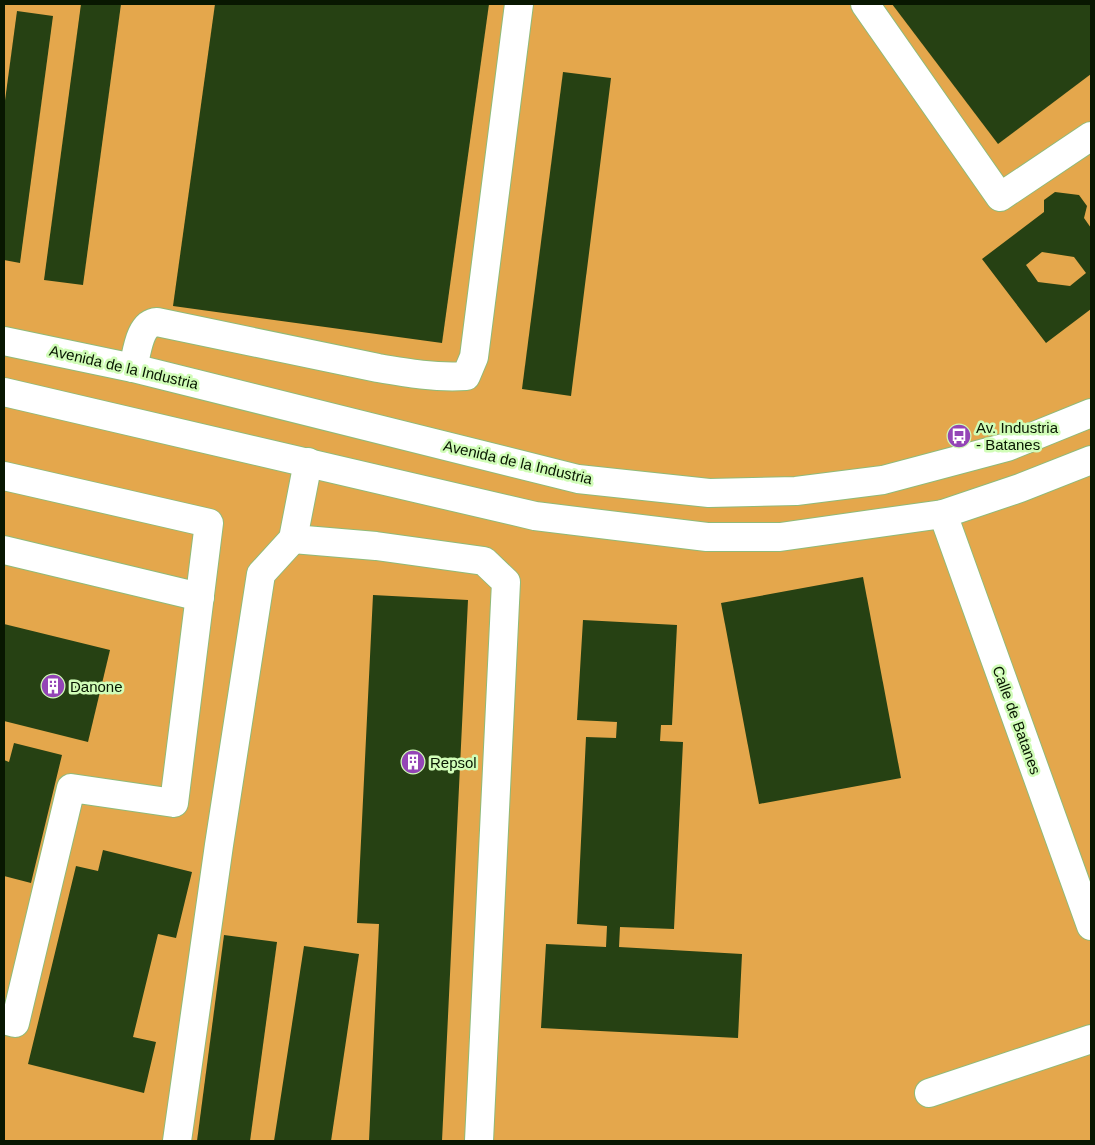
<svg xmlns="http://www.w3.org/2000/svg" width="1095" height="1145" viewBox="0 0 1095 1145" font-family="Helvetica,sans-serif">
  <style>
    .green { fill: #e4a74c }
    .building { fill: #264113; fill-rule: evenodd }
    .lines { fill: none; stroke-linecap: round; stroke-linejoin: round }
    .minor-casing { stroke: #90ba78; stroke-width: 30 }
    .minor { stroke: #fff; stroke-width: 28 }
    .labels { text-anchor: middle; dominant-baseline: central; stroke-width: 5; stroke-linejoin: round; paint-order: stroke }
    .street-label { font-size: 15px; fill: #081701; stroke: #d1fdb8 }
    .poi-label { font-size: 15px; fill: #081701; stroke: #d1fdb8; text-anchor: start }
  </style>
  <rect width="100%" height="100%" fill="#c4f0ab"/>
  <rect class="green" x="4" y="4" width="1087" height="1137"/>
  <g class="building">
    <polygon points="81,4 121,4 83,285 44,280"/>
    <polygon points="215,4 489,4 442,343 173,306"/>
    <polygon points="892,4 1091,4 1091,74 998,144"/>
    <polygon points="17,11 53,16 20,263 4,260 4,108"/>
    <polygon points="563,72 611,78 571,396 522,389"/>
    <path d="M1055,192L1079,195L1087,206L1084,218L1091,228V309L1046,343L982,259L1044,212V200ZM1042,252L1074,257L1086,273L1070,286L1038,282L1026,265Z"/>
    <polygon points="863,577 901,778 759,804 721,603"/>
    <polygon points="373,595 468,600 442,1141 369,1141 379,924 357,923"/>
    <polygon points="583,620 677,625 672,725 661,725 660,741 683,742 674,929 620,927 619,947 742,954 738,1038 541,1028 546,944 606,947 607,926 577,924 586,737 616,738 617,722 577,720"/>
    <polygon points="4,624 110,650 88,742 4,721"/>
    <polygon points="14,743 62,755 31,883 4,876 4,760 9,762"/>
    <polygon points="103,850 192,872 176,938 158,934 133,1037 156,1042 144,1093 28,1064 76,866 98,871"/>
    <polygon points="224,935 277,942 250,1141 197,1141"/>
    <polygon points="304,946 359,954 331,1141 274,1141"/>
  </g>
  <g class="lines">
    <g class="minor-casing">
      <g id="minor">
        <polyline points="865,4 1000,197 1091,136"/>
        <polyline points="4,341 133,368 578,479 709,493 796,491 883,480 1007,447 1091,413"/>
        <path d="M133,368C137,353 139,323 157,322L378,368C407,373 436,378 466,376L474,357L519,4"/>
        <polyline points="4,392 535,516 707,537 780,537 943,514 1020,488 1091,460"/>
        <polyline points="4,476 209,523 174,803 71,788 15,1023 4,1020"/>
        <polyline points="943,514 1091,926"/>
        <polyline points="293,539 376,546 484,561 506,582 479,1141"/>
        <polyline points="4,550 200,597"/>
        <polyline points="929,1093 1091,1039"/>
        <polyline points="177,1141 219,845 261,574 293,539 308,462"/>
      </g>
    </g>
    <use href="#minor" class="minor"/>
  </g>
  <defs>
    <g id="bus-disc" transform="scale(1.25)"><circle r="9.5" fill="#9445b6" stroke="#d1fdb8"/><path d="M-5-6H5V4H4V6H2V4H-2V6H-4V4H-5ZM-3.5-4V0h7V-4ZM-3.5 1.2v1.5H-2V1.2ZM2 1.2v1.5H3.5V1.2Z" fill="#fff"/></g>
    <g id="building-disc" transform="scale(1.25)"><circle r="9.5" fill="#9445b6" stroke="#d1fdb8"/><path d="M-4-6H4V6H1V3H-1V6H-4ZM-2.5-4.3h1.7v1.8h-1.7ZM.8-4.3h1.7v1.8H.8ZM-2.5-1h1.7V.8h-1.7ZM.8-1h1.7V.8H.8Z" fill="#fff"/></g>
  </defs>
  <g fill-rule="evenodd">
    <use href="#bus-disc" x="959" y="436"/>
    <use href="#building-disc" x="53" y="686"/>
    <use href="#building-disc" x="413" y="762"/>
  </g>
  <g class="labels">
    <g class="street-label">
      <text transform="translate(124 367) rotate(13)">Avenida de la Industria</text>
      <text transform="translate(518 462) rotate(13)">Avenida de la Industria</text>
      <text transform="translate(1017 720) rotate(70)">Calle de Batanes</text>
    </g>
    <g class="poi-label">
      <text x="976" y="427">Av. Industria<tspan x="976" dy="17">- Batanes</tspan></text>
      <text x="70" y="686">Danone</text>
      <text x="430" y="762">Repsol</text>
    </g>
  </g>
  <rect width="1095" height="1145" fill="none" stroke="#081701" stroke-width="10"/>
</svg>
